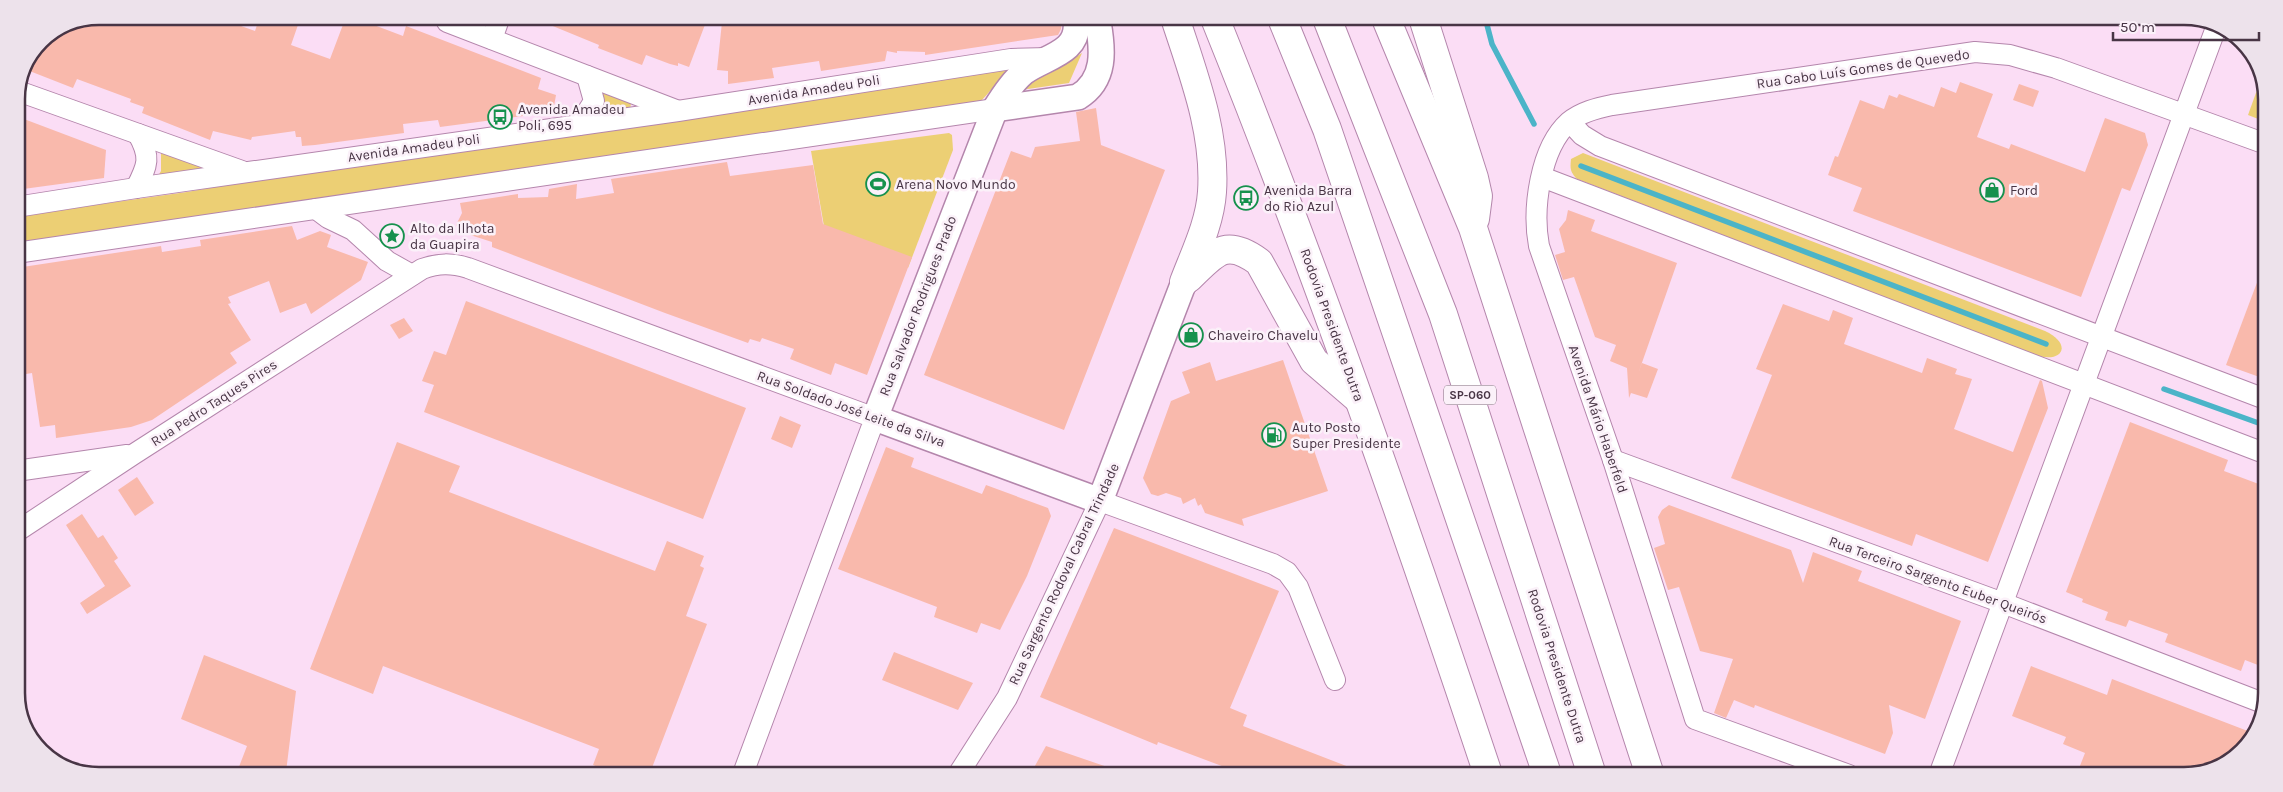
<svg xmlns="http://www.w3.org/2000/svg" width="2283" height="792" viewBox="0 0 2283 792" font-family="Karla,sans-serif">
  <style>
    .green { fill: #eccf74 }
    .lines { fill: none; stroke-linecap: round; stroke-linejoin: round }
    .stream { stroke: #4bb4c8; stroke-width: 5.5 }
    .building { fill: #f9b9ac }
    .minor-casing { stroke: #b486ac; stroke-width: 22 }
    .major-casing { stroke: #b486ac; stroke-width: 28 }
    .highway-casing { stroke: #b486ac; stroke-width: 30 }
    .minor { stroke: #fff; stroke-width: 20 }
    .major { stroke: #fff; stroke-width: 25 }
    .highway { stroke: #fff; stroke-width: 28 }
    .labels { text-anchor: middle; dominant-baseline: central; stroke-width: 5; stroke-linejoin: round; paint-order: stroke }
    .shield { fill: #fbf1f9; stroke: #7e6d7b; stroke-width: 1 }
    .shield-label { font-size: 12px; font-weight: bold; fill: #483545 }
    .street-label { font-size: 14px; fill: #483545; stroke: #fbf1f9 }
    .poi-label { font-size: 14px; fill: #483545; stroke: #fbf1f9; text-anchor: start }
    .rim { fill: none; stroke: #483545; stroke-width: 2.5 }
  </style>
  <rect width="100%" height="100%" fill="#fbddf5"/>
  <g class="green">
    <polygon points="1082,53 1069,83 1014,91 1028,75 1060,66"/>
    <path d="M1011,68C1000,78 992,90 981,101L16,246V216L187,192L291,173Z"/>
    <polygon points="2261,79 2267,93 2266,122 2248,115"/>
    <polygon points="603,91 626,100 631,103 630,110 596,115 602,104"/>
    <polygon points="949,133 952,135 953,150 908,268 826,238 811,151"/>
    <polygon points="161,151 209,167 157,178 161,171"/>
    <path d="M1583,153L2045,331C2073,344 2063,364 2035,355L1577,179C1570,172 1570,168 1571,159Z"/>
  </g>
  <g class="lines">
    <g class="stream">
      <polyline points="1486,21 1492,44 1534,124"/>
      <polyline points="1581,166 2046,344"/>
      <polyline points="2164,389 2264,425"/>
    </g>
  </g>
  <g class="building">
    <polygon points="68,22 230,22 255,31 258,22 299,22 291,45 330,59 344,22 366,22 403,36 406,26 541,78 538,89 556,95 553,112 440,127 438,120 403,124 404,133 315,145 302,146 301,137 296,137 295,131 252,137 251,140 213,131 210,140 142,113 144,107 130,102 131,99 77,79 73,88 27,70 41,40"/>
    <polygon points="543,22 706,22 689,67 678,63 678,66 670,64 646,55 642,65 598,48 599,45"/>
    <polygon points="722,22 1062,22 1061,29 1058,35 925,55 925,52 897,51 897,53 887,51 885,61 821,71 819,61 772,68 774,78 728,84 728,71 717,70"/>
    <polygon points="1960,82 1993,94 1977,137 2009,149 2011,144 2085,172 2105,118 2145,133 2148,145 2136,176 2130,191 2122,188 2081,297 1853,211 1862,188 1828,175 1835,156 1838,157 1860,100 1884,109 1889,95 1897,98 1899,94 1934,107 1941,87 1956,93"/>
    <polygon points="2019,84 2039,91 2033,107 2013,100"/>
    <polygon points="1096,108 1101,145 1165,170 1064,430 924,375 1011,151 1031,158 1035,147 1080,141 1076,112"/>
    <polygon points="16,116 106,150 104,178 16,190"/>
    <polygon points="727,162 730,176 813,165 823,224 912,257 867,375 835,363 831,375 790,359 794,349 762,338 760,342 750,339 748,343 665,313 492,247 492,242 461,232 456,225 462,213 460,203 518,194 518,198 548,197 549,189 577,184 576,199 614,193 611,179"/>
    <polygon points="1568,210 1595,220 1591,231 1677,263 1638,374 1642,363 1658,369 1647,398 1631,393 1629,398 1627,368 1610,361 1616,345 1595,337 1574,277 1563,280 1555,255 1565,252 1559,229 1566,220"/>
    <polygon points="292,226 297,240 320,231 331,235 327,247 368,262 361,280 311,314 306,303 280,313 269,281 228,297 231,303 228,304 251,340 230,353 237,363 152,420 131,427 56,438 55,425 40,427 32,373 26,374 25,368 22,369 20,363 19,354 16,353 16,329 26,329 20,291 16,292 16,268 161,246 162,252 201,246 200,240"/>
    <polygon points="2264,264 2265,264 2265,379 2226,365"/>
    <polygon points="466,301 746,408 703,519 424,412 434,385 422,381 434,351 446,355"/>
    <polygon points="1783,304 1829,321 1833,310 1853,318 1844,344 1922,373 1927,358 1957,369 1955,374 1972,379 1954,429 2013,452 2040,380 2042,381 2048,408 1988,562 1916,534 1912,546 1731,478 1772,375 1756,369"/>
    <polygon points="404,318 413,331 399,339 390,325"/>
    <polygon points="1283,360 1328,491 1242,519 1244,526 1205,513 1201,504 1198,506 1195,498 1183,504 1181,498 1166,493 1158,496 1151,494 1143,478 1171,401 1190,393 1182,372 1210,362 1216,381"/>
    <polygon points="780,416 801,425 792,448 771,439"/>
    <polygon points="2130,422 2228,460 2224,471 2264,486 2263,667 2245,660 2241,671 2165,642 2168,634 2129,620 2126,627 2105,620 2108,612 2082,602 2083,599 2066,592"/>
    <polygon points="397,442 460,466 449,492 655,571 667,541 704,556 700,566 704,568 686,616 707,624 650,773 612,773 593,765 599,749 383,666 373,694 310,669"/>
    <polygon points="886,447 914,458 911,467 982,494 986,485 1048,508 1051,516 1027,576 1000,630 981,623 977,633 934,617 937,607 838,569"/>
    <polygon points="137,477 154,503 135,516 118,490"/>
    <polygon points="1669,505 1791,550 1803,583 1813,552 1862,571 1858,581 1961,621 1925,719 1889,705 1893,733 1885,754 1755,705 1754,708 1734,700 1726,718 1714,713 1733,659 1700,651 1679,587 1668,590 1654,548 1665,544 1658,517 1662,510"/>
    <polygon points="82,514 98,538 103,535 118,558 114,561 131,586 87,614 80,603 105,586 66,525"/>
    <polygon points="1114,528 1279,591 1230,708 1247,715 1243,726 1367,774 1243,774 1158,742 1157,745 1040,697"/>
    <polygon points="894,652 973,683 958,710 882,680"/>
    <polygon points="204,655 296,691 286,772 237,772 247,746 181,719"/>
    <polygon points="2031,666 2107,695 2112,679 2253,733 2234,759 2184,776 2076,776 2085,753 2063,744 2066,737 2012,716"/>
    <polygon points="1046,746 1119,771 1118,774 1031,773"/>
  </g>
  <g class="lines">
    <g class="minor-casing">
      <g id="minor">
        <polyline points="447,22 676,110"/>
        <polyline points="492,39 498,22"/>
        <polyline points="18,91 242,171"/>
        <polyline points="1570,122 1582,135 1600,146 2265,399"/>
        <polyline points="579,125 594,101 587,76"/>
        <polyline points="1542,177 2264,453"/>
        <path d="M136,188C148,165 151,157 138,134"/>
        <polyline points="16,207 136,188 678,111 1011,59 1048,58"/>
        <polyline points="316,209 328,218 353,230 387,261 412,275"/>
        <polyline points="16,253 995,109"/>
        <polyline points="1613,460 2003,603 2263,703"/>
        <polyline points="16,471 127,455"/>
        <path d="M16,532L134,454L422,269C439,263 451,263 468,268L875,418L744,771"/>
        <polyline points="959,773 1007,698 1100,501 1273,564 1287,572 1298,587 1335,680"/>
        <path d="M1849,775L1695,719L1613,460L1539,246C1532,209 1540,148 1569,122C1581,112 1597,108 1612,105L1975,52L2010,55L2056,68L2266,144"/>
        <polyline points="1939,775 2217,25"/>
      </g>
    </g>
    <g class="major-casing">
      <g id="major">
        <path d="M1076,22C1080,53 1044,57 1024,72C1012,82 1003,96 995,109L875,418L1100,501L1184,282"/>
        <path d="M995,109L1078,97C1106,80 1103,50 1098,22"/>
      </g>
    </g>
    <g class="highway-casing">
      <g id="highway">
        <path d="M1176,21C1194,76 1216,133 1212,192C1210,223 1195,253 1184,282"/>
        <path d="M1216,21C1316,269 1404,521 1488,774"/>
        <polyline points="1283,21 1327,129 1547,774"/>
        <polyline points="1328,21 1443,314 1592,775"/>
        <polyline points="1387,21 1473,228 1650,775"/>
        <polyline points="1424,21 1474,178 1478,196 1475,219"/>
        <path d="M1189,278C1215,253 1225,237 1259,262L1314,361L1357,398"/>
      </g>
    </g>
    <use href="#minor" class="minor"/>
    <use href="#major" class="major"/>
    <use href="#highway" class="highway"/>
  </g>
  <defs>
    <g id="bus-ring" transform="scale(1.25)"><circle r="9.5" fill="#fbf1f9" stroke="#16914d" stroke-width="1.5"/><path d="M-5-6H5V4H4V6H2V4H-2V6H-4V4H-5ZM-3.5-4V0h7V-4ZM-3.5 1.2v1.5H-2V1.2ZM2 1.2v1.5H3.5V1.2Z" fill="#16914d"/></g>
    <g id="stadium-ring" transform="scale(1.25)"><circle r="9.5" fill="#fbf1f9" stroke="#16914d" stroke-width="1.5"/><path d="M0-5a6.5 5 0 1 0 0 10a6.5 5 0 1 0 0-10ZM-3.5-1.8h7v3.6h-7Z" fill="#16914d"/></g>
    <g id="shop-ring" transform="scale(1.25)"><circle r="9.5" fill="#fbf1f9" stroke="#16914d" stroke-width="1.5"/><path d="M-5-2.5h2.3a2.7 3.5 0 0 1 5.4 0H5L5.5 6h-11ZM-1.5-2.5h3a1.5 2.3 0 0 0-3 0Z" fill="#16914d"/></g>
    <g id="sight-ring" transform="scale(1.25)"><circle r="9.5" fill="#fbf1f9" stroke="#16914d" stroke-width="1.5"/><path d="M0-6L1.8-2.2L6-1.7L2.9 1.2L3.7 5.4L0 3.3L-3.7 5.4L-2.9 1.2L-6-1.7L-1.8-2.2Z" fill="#16914d"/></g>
    <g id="fuel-ring" transform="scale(1.25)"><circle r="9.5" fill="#fbf1f9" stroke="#16914d" stroke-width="1.5"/><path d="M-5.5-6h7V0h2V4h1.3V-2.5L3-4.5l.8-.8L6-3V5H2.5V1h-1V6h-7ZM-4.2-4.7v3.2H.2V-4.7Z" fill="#16914d"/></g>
  </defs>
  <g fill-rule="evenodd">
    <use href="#bus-ring" x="500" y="117"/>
    <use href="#stadium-ring" x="878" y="184"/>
    <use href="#shop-ring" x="1992" y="190"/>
    <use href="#bus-ring" x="1246" y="198"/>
    <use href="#sight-ring" x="392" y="236"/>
    <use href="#shop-ring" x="1191" y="335"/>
    <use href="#fuel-ring" x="1274" y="435"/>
  </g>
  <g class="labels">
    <rect class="shield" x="1444" y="385.5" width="52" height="19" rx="4"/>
    <g class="shield-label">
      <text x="1470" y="395">SP-060</text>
    </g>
    <g class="street-label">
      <text transform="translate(1863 69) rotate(-8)">Rua Cabo Luís Gomes de Quevedo</text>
      <text transform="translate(814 90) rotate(-9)">Avenida Amadeu Poli</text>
      <text transform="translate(414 148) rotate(-8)">Avenida Amadeu Poli</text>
      <text transform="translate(918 306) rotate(-69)">Rua Salvador Rodrigues Prado</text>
      <text transform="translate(1332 325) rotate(70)">Rodovia Presidente Dutra</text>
      <text transform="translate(214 403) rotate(-33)">Rua Pedro Taques Pires</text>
      <text transform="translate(851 409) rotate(20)">Rua Soldado José Leite da Silva</text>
      <text transform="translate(1598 419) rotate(71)">Avenida Mário Haberfeld</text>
      <text transform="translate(1064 574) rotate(-65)">Rua Sargento Rodoval Cabral Trindade</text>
      <text transform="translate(1938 580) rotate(20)">Rua Terceiro Sargento Euber Queirós</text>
      <text transform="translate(1557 666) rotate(72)">Rodovia Presidente Dutra</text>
    </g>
    <g class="poi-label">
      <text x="518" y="109">Avenida Amadeu<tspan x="518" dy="16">Poli, 695</tspan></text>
      <text x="896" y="184">Arena Novo Mundo</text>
      <text x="1264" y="190">Avenida Barra<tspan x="1264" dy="16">do Rio Azul</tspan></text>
      <text x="2010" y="190">Ford</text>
      <text x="410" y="228">Alto da Ilhota<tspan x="410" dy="16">da Guapira</tspan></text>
      <text x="1208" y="335">Chaveiro Chavelu</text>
      <text x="1292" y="427">Auto Posto<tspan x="1292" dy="16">Super Presidente</tspan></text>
    </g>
  </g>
  <path d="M0 0H2283V792H0ZM99 25H2184A74 74 0 0 1 2258 99V693A74 74 0 0 1 2184 767H99A74 74 0 0 1 25 693V99A74 74 0 0 1 99 25Z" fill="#ede2eb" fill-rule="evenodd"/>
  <path class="rim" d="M99 25H2184A74 74 0 0 1 2258 99V693A74 74 0 0 1 2184 767H99A74 74 0 0 1 25 693V99A74 74 0 0 1 99 25Z"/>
  <path d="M2113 32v8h146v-8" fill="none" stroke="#483545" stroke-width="2.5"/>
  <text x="2120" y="32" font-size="15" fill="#483545" stroke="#fbf1f9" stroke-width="4" paint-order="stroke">50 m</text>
</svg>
